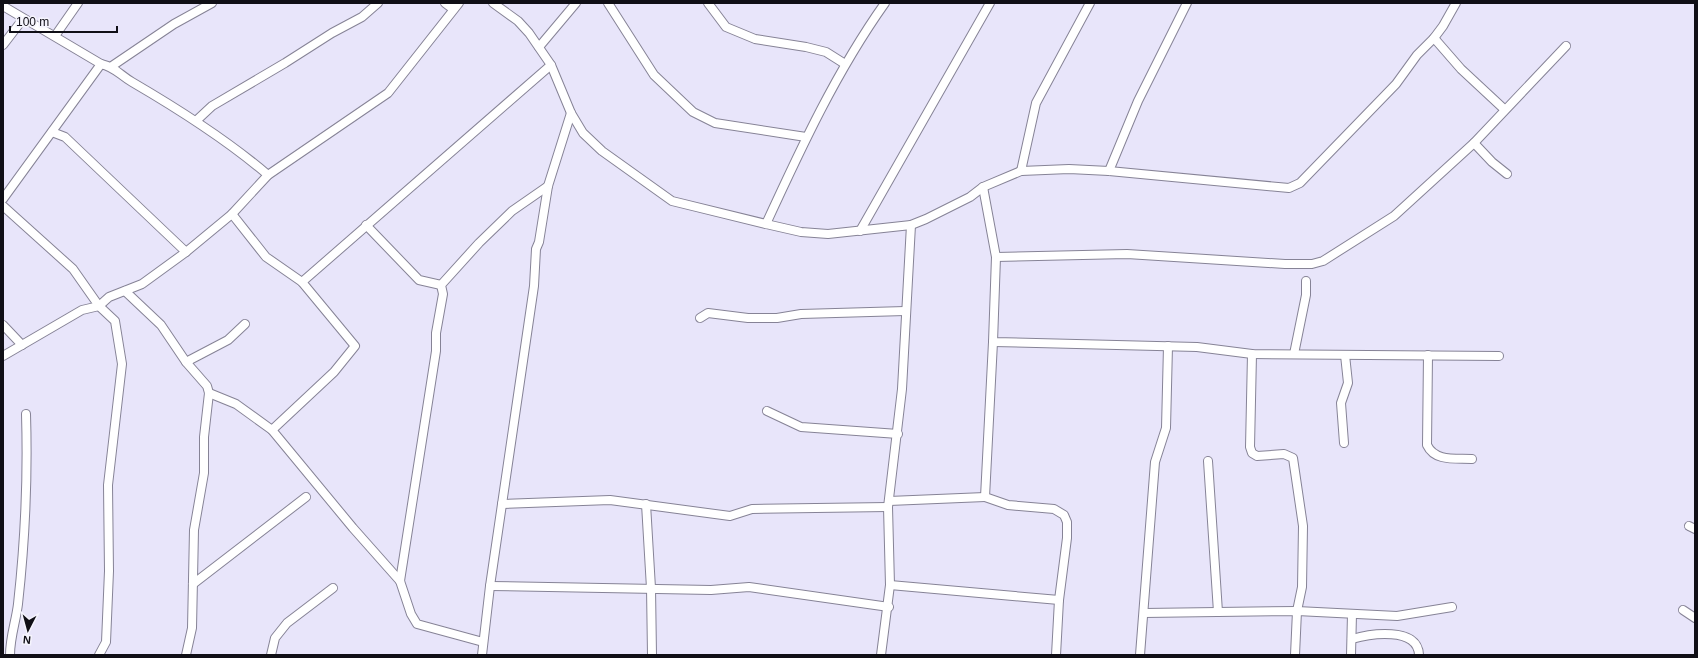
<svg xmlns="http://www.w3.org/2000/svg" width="1698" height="658" viewBox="0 0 1698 658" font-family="Helvetica,sans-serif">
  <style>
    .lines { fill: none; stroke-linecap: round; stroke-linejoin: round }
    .street-casing { stroke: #868396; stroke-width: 10 }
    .street { stroke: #fff; stroke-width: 8 }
  </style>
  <rect width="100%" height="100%" fill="#e8e5fa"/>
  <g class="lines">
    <g class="street-casing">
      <g id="street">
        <polyline points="445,3 453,9"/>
        <polyline points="493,3 518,21 529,33 551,65 571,113 583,133 602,151 672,201 766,224 801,232 828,234 911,225 926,219 970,197 983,187 1021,171 1069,169 1109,171 1289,188 1300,183 1396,84 1417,55 1434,38 1443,26 1456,3"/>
        <polyline points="608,3 654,75 693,112 715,123 806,137"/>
        <polyline points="708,3 726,27 755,39 806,47 826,52 845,64"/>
        <path d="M3,6L101,64C115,67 120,75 132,82C180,110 226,139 268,175"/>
        <polyline points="55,36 78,3"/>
        <polyline points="1434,38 1461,69 1504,109"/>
        <polyline points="3,45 23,19"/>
        <polyline points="539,47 576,3"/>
        <polyline points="112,66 174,24 212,3"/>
        <polyline points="197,120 212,106 285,63 332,33 362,17 378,3"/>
        <polyline points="52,132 65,137 186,252"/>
        <polyline points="1474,143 1492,162 1507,174"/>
        <polyline points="1021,171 1036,103 1090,3"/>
        <polyline points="1109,171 1138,101 1187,3"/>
        <polyline points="983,187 996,257 993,342 1197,347 1252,354 1499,356"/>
        <polyline points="3,199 101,64"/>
        <polyline points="3,206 73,269 99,306 115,321 122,364 108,485 109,571 106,642 99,655"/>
        <path d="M766,224C801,148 836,72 885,3"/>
        <polyline points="366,225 419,280 441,285"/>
        <polyline points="860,231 990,3"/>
        <polyline points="996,257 1127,254 1285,264 1312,264 1323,261 1394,216 1474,143 1566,46"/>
        <polyline points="302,282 551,65"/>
        <polyline points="125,291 161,325 186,362 207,386 209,393 204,437 204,473 194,530 192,628 186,655"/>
        <polyline points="700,318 708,313 748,318 777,318 801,314 905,311"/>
        <polyline points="3,325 22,345"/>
        <polyline points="993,342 985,497 1008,505 1054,509 1064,515 1067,522 1067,538 1059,600 1056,655"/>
        <polyline points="1252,354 1250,447 1252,453 1257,456 1284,454 1293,458 1303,526 1302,587 1297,611 1295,655"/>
        <polyline points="1294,354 1306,295 1306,281"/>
        <path d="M1428,355L1427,445C1435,462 1456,458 1472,459"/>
        <polyline points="3,356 82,310 99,306 109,297 142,284 186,252 232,214 268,175 388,93 459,3"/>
        <polyline points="186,362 228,340 245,324"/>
        <polyline points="209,393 236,404 272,430 334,372 355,346 302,282 266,257 232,214"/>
        <polyline points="767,411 801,427 898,434"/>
        <polyline points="272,430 353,528 400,581"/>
        <polyline points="1344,443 1341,403 1348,383 1345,355"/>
        <polyline points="1208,461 1218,612"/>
        <polyline points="889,501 985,497"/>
        <polyline points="502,504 610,500 730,516 752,509 888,507"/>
        <polyline points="646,504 651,588 652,655"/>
        <polyline points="1689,526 1695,529"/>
        <polyline points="193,584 306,497"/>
        <polyline points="890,585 1059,600"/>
        <polyline points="490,586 711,590 749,587 889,607"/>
        <polyline points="1683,610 1695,618"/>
        <polyline points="1144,613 1297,611 1397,616 1452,607"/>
        <path d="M1352,639C1369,634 1418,626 1419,655"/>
        <polyline points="483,642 417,624 411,614 400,581 436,351 436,333 443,294 441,285 479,243 512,211 548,186"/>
        <path d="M10,655C10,637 16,621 18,604C25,541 28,478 26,414"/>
        <polyline points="271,655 275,638 287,623 333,588"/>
        <polyline points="482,655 490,586 534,286 536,249 539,242 548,186 571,113"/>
        <polyline points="881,655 890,585 888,507 902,389 911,225"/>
        <polyline points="1140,655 1155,462 1166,428 1168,346"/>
        <polyline points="1351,655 1352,614"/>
      </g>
    </g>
    <use href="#street" class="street"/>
  </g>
  <rect width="1698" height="658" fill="none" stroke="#100f16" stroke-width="8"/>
  <g transform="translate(28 630) rotate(186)" stroke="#f5f4fd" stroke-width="3" paint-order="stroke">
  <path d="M0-3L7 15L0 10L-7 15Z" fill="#100f16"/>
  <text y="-6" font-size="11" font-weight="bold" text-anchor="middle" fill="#100f16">N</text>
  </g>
  <path d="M10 26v6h107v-6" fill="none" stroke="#100f16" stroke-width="2"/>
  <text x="16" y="26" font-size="12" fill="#100f16" stroke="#f5f4fd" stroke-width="3" paint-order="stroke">100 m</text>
</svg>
